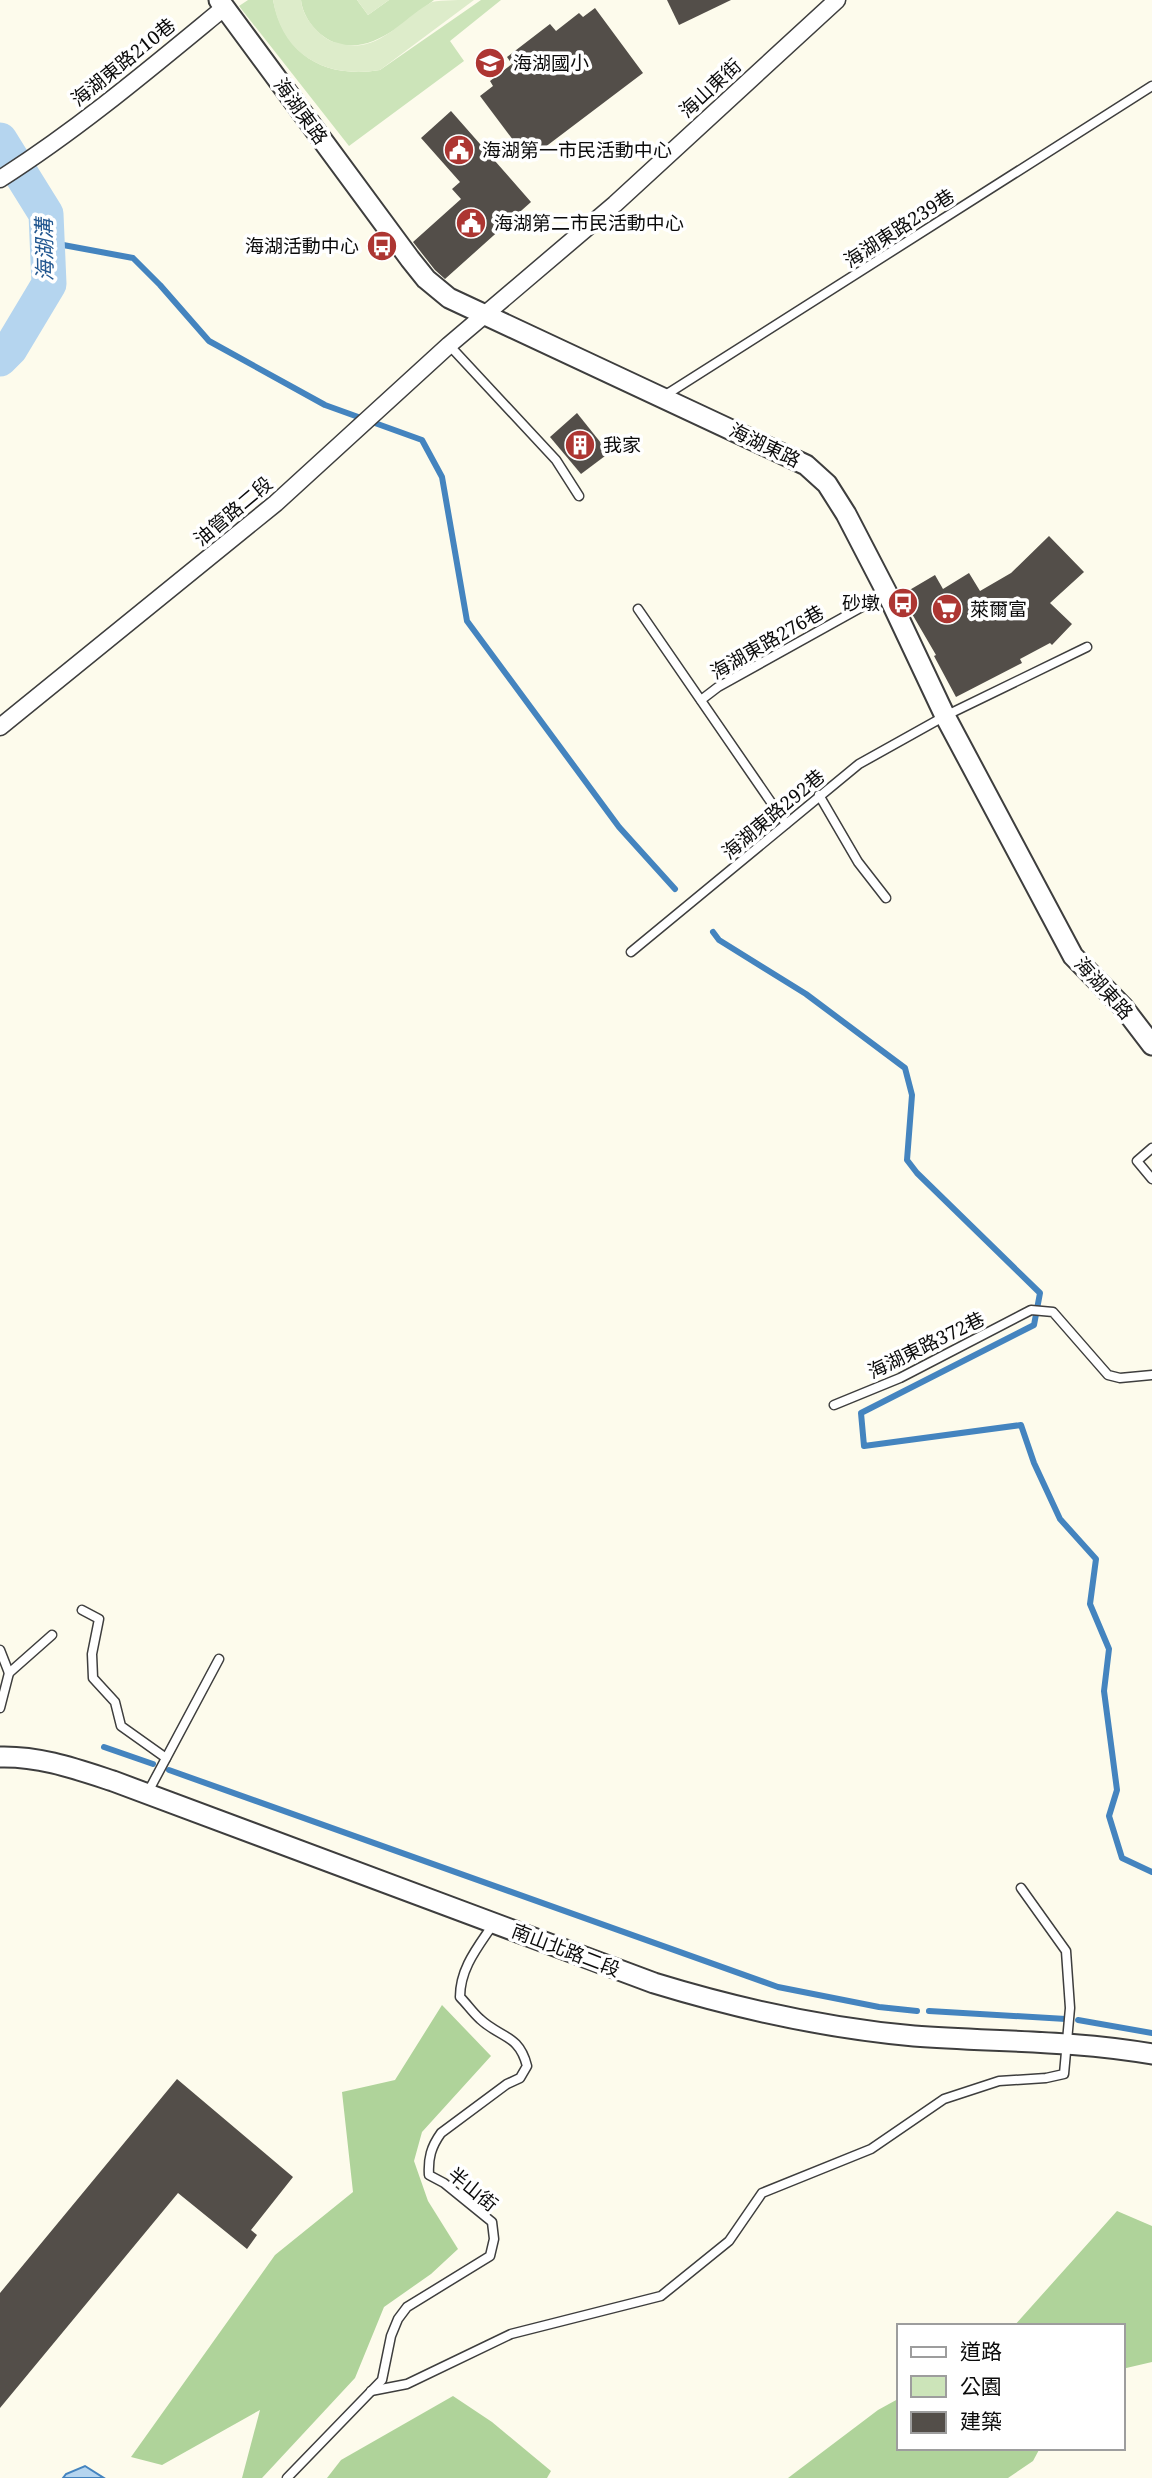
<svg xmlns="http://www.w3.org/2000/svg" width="1152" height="2478" viewBox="0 0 1152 2478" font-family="'Noto Serif','Noto Sans TC',serif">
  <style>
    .green { fill: #cce4b9 }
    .forest { fill: #afd39a }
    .pitch { fill: #ddecca }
    .water { fill: #b5d5ef; stroke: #4484bf; stroke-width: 2 }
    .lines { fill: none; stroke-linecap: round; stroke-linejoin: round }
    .stream { stroke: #4484bf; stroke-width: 6 }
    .river { stroke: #b5d5ef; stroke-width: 35 }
    .building { fill: #534e49 }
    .service-casing { stroke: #3e3e3e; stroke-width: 11 }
    .minor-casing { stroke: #3e3e3e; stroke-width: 19 }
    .tertiary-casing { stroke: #3e3e3e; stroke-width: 23 }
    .service { stroke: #fff; stroke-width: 8 }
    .minor { stroke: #fff; stroke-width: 16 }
    .tertiary { stroke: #fff; stroke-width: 19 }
    .labels { text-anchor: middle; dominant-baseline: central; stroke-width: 7; stroke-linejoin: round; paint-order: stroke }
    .street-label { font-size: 19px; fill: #0b0b0b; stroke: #fff }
    .poi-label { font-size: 19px; fill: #0b0b0b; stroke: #fff; text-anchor: start }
    .water-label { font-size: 21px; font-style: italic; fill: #225790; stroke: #fff }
  </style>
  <rect width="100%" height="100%" fill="#fdfbec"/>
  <g class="green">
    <path d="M248,0H273C284,56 326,79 380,70L481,0H501L450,41L464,61L349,146L239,6Z"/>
    <path d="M301,0H357L368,15L389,0H434C402,24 359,67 319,33C310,25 302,12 301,0Z"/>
  </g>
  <g class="forest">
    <polygon points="442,2005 491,2056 422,2132 414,2161 428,2201 458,2249 431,2274 384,2307 355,2378 262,2478 242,2478 260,2410 162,2465 131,2457 275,2255 353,2192 342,2092 395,2080"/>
    <polygon points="1117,2211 1152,2226 1152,2362 1122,2369 1122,2326 1014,2326"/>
    <polygon points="453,2396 492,2422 551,2471 547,2478 327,2478 341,2460"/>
    <polygon points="898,2399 898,2448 1040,2448 1033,2461 1008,2478 788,2478 878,2410"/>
  </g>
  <g class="pitch">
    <path d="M273,0H301C302,14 312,27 323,36C329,41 334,42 342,44C379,54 403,17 432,2C442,0 462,0 474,0L380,70C327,79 282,56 273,0Z"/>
    <polygon points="357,0 389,0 368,15"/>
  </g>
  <polygon class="water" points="85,2466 104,2478 63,2478 66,2474"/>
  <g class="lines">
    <g class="stream">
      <polyline points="47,242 133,258 160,285 209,341 325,405 422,440 442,477 467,621 619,827 675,889"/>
      <polyline points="713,932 719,940 806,994 905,1068 912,1095 907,1160 917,1173 1040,1293 1034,1325 861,1413 864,1446 1021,1425 1034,1463 1060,1519 1096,1559 1090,1604 1109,1649 1104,1691 1117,1790 1109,1816 1122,1858 1152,1872"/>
      <polyline points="104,1747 153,1764"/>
      <polyline points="169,1770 778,1987 879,2007 917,2011"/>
      <polyline points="929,2011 1066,2019"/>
      <polyline points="1078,2020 1152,2033"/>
    </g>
    <polyline class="river" points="0,140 46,214 49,284 10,349 0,359"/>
  </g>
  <g class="building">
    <polygon points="667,0 731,0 679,25"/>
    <polygon points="595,8 643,73 528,160 480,96 493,86 490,81 512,64 507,57 550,24 556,31 579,13 583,17"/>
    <polygon points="451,111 531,202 445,279 435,270 413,242 461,199 452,189 460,182 421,138"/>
    <polygon points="577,413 609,453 581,474 550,437"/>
    <polygon points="1049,536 1084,572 1050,603 1072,624 1052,645 1050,643 1020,659 1022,663 956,697 934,656 936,655 901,595 935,575 943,589 969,573 980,591 1011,573"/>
    <polygon points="177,2079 293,2177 251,2230 257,2235 247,2249 178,2193 0,2408 0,2293"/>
  </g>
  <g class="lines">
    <g class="service-casing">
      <g id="service">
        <polyline points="449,345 556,460 579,496"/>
        <polyline points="664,396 1152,86"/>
        <polyline points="638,609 786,824"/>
        <polyline points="701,700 718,687 887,593"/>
        <polyline points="819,795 858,862 886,898"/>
        <polyline points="631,952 859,764 945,716 1087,647"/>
        <polyline points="1152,1148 1137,1161 1152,1179"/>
        <polyline points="834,1405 900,1378 1031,1310 1053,1312 1108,1375 1120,1378 1152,1375"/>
        <polyline points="82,1610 99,1619 92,1654 93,1678 115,1702 121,1726 166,1758"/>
        <polyline points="0,1650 9,1673 0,1708"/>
        <polyline points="9,1673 52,1635"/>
        <polyline points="148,1792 219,1659"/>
        <polyline points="371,2391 407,2384 511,2334 661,2296 729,2241 762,2193 871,2149 944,2099 999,2081 1046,2078 1064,2074 1070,2008 1066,1951 1021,1888"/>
        <path d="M287,2478L382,2380L391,2336L398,2319L407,2307L490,2256L494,2239L492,2222L444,2183L429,2175C428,2158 431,2147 441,2133L507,2084L520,2078L527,2066C519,2034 500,2038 480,2019C473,2013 467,2004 460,1997C460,1968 478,1947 494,1923"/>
      </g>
    </g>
    <g class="minor-casing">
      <g id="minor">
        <path d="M0,179C80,128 152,67 225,7"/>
        <polyline points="0,727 276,503 449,345 615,204 837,0"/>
      </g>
    </g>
    <g class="tertiary-casing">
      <g id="tertiary">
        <polyline points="219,0 410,259 426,279 449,298 806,465 827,484 846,514 887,593 945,716 1073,956 1123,1007 1152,1045"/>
        <path d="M0,1757C40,1756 76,1769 113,1781L654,1983C739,2009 825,2028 914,2036C993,2042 1073,2040 1152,2054"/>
      </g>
    </g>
    <use href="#service" class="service"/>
    <use href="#minor" class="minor"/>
    <use href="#tertiary" class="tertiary"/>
  </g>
  <defs>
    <g id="school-disc" transform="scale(1.575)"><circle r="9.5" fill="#ad3632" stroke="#fff"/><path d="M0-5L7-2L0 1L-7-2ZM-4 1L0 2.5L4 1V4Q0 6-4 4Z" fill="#fff"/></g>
    <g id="civic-disc" transform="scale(1.575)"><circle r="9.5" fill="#ad3632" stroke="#fff"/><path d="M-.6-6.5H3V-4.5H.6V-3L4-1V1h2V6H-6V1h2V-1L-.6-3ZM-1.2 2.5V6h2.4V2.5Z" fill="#fff"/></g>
    <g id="bus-disc" transform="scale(1.575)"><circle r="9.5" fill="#ad3632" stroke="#fff"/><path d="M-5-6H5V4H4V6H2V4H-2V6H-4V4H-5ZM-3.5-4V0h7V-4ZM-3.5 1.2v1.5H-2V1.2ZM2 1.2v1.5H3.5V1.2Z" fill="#fff"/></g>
    <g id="building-disc" transform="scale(1.575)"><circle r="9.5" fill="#ad3632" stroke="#fff"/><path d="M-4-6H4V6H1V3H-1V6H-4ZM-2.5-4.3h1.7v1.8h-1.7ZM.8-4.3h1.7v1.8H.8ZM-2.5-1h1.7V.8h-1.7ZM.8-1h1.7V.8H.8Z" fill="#fff"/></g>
    <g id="supermarket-disc" transform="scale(1.575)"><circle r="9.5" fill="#ad3632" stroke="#fff"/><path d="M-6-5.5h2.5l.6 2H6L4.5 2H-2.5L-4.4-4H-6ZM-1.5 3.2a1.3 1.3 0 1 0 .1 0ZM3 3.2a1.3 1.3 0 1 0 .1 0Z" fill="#fff"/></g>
  </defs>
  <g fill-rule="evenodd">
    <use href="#school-disc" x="490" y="63"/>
    <use href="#civic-disc" x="459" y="150"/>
    <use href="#civic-disc" x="471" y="223"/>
    <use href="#bus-disc" x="382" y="246"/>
    <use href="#building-disc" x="580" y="445"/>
    <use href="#bus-disc" x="903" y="603"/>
    <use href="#supermarket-disc" x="947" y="609"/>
  </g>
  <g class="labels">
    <g class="street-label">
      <text transform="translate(123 62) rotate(-39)">海湖東路210巷</text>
      <text transform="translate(710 88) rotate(-43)">海山東街</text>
      <text transform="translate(301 111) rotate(54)">海湖東路</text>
      <text transform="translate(899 228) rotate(-33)">海湖東路239巷</text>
      <text transform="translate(765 445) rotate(26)">海湖東路</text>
      <text transform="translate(233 511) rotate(-40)">油管路二段</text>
      <text transform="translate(767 642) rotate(-30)">海湖東路276巷</text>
      <text transform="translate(773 814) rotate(-40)">海湖東路292巷</text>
      <text transform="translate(1104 988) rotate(48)">海湖東路</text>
      <text transform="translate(926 1345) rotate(-26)">海湖東路372巷</text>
      <text transform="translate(566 1950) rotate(21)">南山北路二段</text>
      <text transform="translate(473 2189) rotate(39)">半山街</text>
    </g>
    <g class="poi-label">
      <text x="513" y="63">海湖國小</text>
      <text x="482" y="150">海湖第一市民活動中心</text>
      <text x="494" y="223">海湖第二市民活動中心</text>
      <text x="359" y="246" text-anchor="end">海湖活動中心</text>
      <text x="603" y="445">我家</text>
      <text x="880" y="603" text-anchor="end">砂墩</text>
      <text x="970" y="609">萊爾富</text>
    </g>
    <g class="water-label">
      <text transform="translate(44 250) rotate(-91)">海湖溝</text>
    </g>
  </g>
  <rect x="897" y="2324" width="228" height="126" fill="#ffffff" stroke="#9d9d9d" stroke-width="2"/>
  <rect x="911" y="2347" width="35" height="10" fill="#ffffff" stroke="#9d9d9d" stroke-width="2"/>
  <text x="960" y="2359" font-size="21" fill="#0b0b0b">道路</text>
  <rect x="911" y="2376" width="35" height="21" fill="#cce4b9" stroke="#9d9d9d" stroke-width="2"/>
  <text x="960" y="2394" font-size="21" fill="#0b0b0b">公園</text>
  <rect x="911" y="2412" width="35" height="21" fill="#534e49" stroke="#9d9d9d" stroke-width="2"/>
  <text x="960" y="2429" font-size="21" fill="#0b0b0b">建築</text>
</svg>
